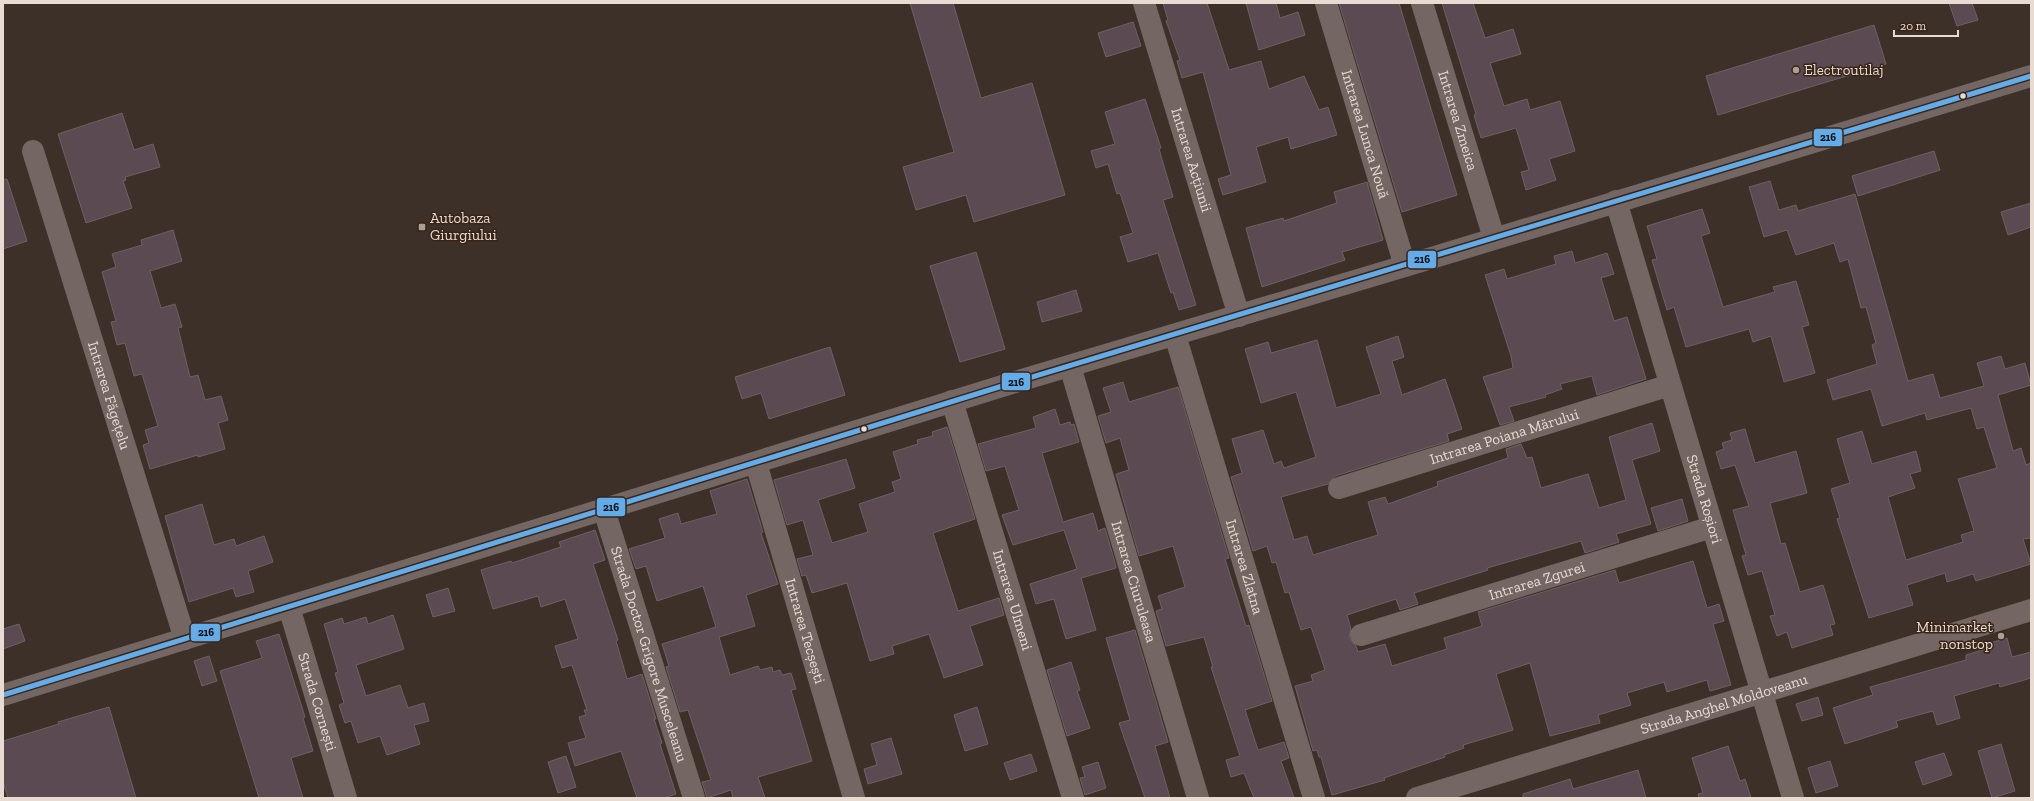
<svg xmlns="http://www.w3.org/2000/svg" width="2034" height="801" viewBox="0 0 2034 801" font-family="'Zilla Slab',serif">
  <style>
    .building { fill: #5b4a51; stroke: #6c6262 }
    .lines { fill: none; stroke-linecap: round; stroke-linejoin: round }
    .street { stroke: #736663; stroke-width: 22 }
    .bus-1-casing { stroke: #392518; stroke-width: 8 }
    .bus-1 { stroke: #62acea; stroke-width: 5 }
    .poi-dot { fill: #ac9f97; stroke: #392518; stroke-width: 1.5 }
    .bus-dot { fill: #e8dbd2; stroke: #392518; stroke-width: 1.5 }
    .labels { text-anchor: middle; dominant-baseline: central; stroke-width: 3; stroke-linejoin: round; paint-order: stroke }
    .poi-label { font-size: 15px; fill: #e8dbd2; stroke: #392518; text-anchor: start }
    .street-label { font-size: 15px; fill: #e8dbd2; stroke: #392518 }
    .line-badge { stroke: #392518; stroke-width: 1.5 }
    .pale-badge-label { font-size: 11px; text-anchor: middle; font-weight: bold; fill: #111 }
  </style>
  <rect width="100%" height="100%" fill="#3c3029"/>
  <g class="building">
    <polygon points="910,3 953,3 981,98 1032,83 1065,195 974,222 966,195 916,210 903,167 954,152"/>
    <polygon points="1163,3 1207,3 1229,70 1261,61 1269,89 1304,76 1319,110 1328,107 1337,135 1291,149 1288,137 1256,147 1266,182 1223,195 1218,179 1231,175 1203,72 1182,78 1177,61 1180,60 1166,21 1168,20"/>
    <polygon points="1246,3 1276,3 1280,18 1298,12 1305,35 1259,50"/>
    <polygon points="1339,3 1399,3 1457,195 1402,212"/>
    <polygon points="1442,3 1473,3 1485,38 1513,29 1521,54 1490,63 1504,106 1527,99 1530,110 1560,101 1575,151 1549,159 1556,180 1526,190 1521,172 1529,170 1516,128 1481,138 1474,115 1476,114"/>
    <polygon points="1949,3 1972,3 1978,20 1957,26"/>
    <polygon points="1133,22 1141,46 1106,57 1098,33"/>
    <polygon points="1874,25 1886,64 1718,115 1706,76"/>
    <polygon points="1145,99 1161,148 1159,149 1173,197 1163,200 1196,305 1179,310 1173,292 1171,293 1158,253 1128,262 1120,237 1133,233 1120,193 1117,194 1108,164 1096,168 1091,151 1115,144 1105,112"/>
    <polygon points="122,113 134,150 153,144 160,167 125,177 126,180 123,181 132,208 86,223 58,134"/>
    <polygon points="1934,151 1940,170 1858,196 1852,176"/>
    <polygon points="7,179 27,241 3,249 3,180"/>
    <polygon points="1770,181 1779,210 1796,205 1798,211 1855,194 1908,381 1933,374 1940,398 1984,386 1977,363 2001,356 2005,369 2025,363 2031,385 1998,395 2013,451 2021,448 2026,465 2031,463 2031,538 2023,539 2031,564 1976,581 1973,574 1947,582 1945,573 1907,585 1913,605 1869,618 1837,519 1840,518 1831,489 1850,483 1837,439 1862,431 1872,464 1916,451 1921,471 1910,474 1915,488 1888,497 1906,560 1963,542 1961,535 1974,531 1958,479 1997,468 1984,427 1977,429 1971,408 1927,420 1925,413 1882,426 1871,389 1833,400 1827,380 1877,364 1872,345 1876,343 1866,307 1861,308 1848,259 1840,262 1834,243 1796,255 1787,230 1764,237 1749,187"/>
    <polygon points="1367,182 1383,240 1342,252 1345,260 1262,287 1246,228 1283,218 1284,221 1337,203 1334,192"/>
    <polygon points="2031,203 2031,227 2008,235 2001,212"/>
    <polygon points="1702,209 1710,233 1701,236 1723,307 1775,292 1773,287 1796,281 1809,325 1802,327 1815,373 1784,382 1771,336 1753,342 1749,329 1686,347 1674,307 1667,310 1652,260 1657,259 1647,226"/>
    <polygon points="173,230 182,261 150,271 161,308 175,304 182,327 178,328 190,377 198,375 205,400 221,396 228,420 218,423 225,449 198,457 198,455 150,469 143,445 149,443 145,430 158,426 142,374 134,376 125,343 117,345 111,322 116,321 102,272 116,267 112,254 142,245 141,240"/>
    <polygon points="1572,251 1575,263 1607,253 1614,274 1601,278 1614,321 1627,317 1646,379 1597,395 1592,376 1560,384 1562,389 1545,395 1546,397 1509,407 1514,421 1500,425 1483,377 1513,368 1511,356 1485,275 1504,269 1507,279 1556,264 1554,256"/>
    <polygon points="976,252 1005,349 960,362 930,266"/>
    <polygon points="1076,290 1082,311 1042,322 1037,302"/>
    <polygon points="1398,336 1404,357 1392,361 1402,395 1445,379 1462,429 1447,434 1449,441 1348,472 1335,476 1328,484 1281,497 1294,540 1307,536 1313,555 1378,535 1368,502 1385,497 1388,504 1438,486 1437,482 1508,458 1506,449 1521,444 1527,458 1532,457 1541,488 1588,474 1599,508 1626,500 1609,437 1652,423 1660,451 1632,460 1651,524 1616,534 1619,542 1585,553 1581,541 1487,568 1488,570 1414,593 1418,604 1400,610 1396,599 1347,615 1351,629 1349,638 1356,646 1358,652 1385,644 1392,666 1447,649 1444,638 1482,626 1478,612 1615,570 1619,583 1693,561 1707,608 1719,604 1724,621 1713,624 1731,685 1710,691 1707,680 1667,692 1664,682 1627,693 1631,705 1598,715 1600,723 1550,736 1530,663 1496,674 1513,730 1463,745 1464,748 1444,755 1445,757 1384,778 1385,780 1332,795 1321,757 1319,757 1317,750 1313,751 1295,686 1313,681 1311,675 1325,670 1311,627 1301,630 1289,592 1285,593 1276,562 1272,563 1267,546 1253,551 1231,477 1242,473 1232,439 1263,430 1274,464 1281,461 1284,468 1316,457 1296,392 1261,403 1245,349 1268,342 1271,353 1317,340 1336,408 1381,394 1366,347"/>
    <polygon points="830,347 845,395 769,419 761,393 742,399 735,377"/>
    <polygon points="1123,382 1129,402 1178,387 1229,558 1225,559 1246,626 1249,625 1272,701 1245,710 1258,750 1284,742 1289,758 1281,761 1294,798 1254,798 1244,773 1231,777 1226,760 1240,756 1211,667 1213,667 1204,637 1166,646 1156,611 1162,609 1158,596 1185,587 1173,546 1139,556 1116,474 1129,470 1120,438 1106,443 1098,416 1111,412 1103,388"/>
    <polygon points="1055,409 1060,425 1070,422 1071,425 1074,424 1079,442 1042,453 1063,522 1093,513 1098,531 1105,528 1115,563 1116,568 1081,578 1096,630 1066,639 1054,599 1036,604 1030,584 1077,569 1064,530 1013,545 1002,515 1019,510 1005,466 986,471 978,444 1036,428 1033,417"/>
    <polygon points="947,427 975,519 933,533 958,611 999,598 1004,615 970,626 983,665 944,678 929,634 892,646 894,654 870,661 847,583 812,593 806,575 802,576 797,559 813,555 803,520 787,525 774,480 846,459 855,488 818,500 832,543 868,532 859,504 895,492 892,482 901,479 893,452 918,444 917,440 933,436 932,432"/>
    <polygon points="1745,429 1755,463 1796,451 1807,493 1770,503 1781,544 1785,543 1800,592 1823,585 1835,624 1830,625 1833,635 1792,648 1787,632 1777,636 1770,616 1775,615 1762,571 1748,575 1742,556 1746,555 1733,510 1749,506 1735,465 1721,469 1716,452 1724,449 1722,443 1732,440 1730,433"/>
    <polygon points="747,479 763,532 761,533 778,584 746,595 755,626 719,637 730,675 758,666 760,670 772,667 773,672 780,670 782,675 791,673 796,689 791,690 812,761 758,777 765,798 733,798 731,790 707,798 702,782 711,780 688,710 680,712 666,667 669,666 662,644 716,627 703,586 657,601 646,566 636,569 629,549 665,538 659,519 678,513 681,524 717,514 710,491"/>
    <polygon points="1682,499 1688,521 1658,531 1651,508"/>
    <polygon points="202,504 214,545 234,539 236,546 264,536 273,562 248,571 254,592 236,597 233,588 189,602 165,516"/>
    <polygon points="595,530 605,560 593,564 618,640 616,641 627,679 642,674 656,719 654,719 662,743 660,744 676,794 664,798 637,798 621,751 575,766 568,743 586,738 579,717 586,715 584,710 587,710 572,665 562,668 555,646 578,639 565,599 541,607 538,596 493,609 481,570 511,561 512,563 561,547 559,542"/>
    <polygon points="448,588 455,611 433,617 426,595"/>
    <polygon points="393,615 404,649 356,665 366,696 400,685 408,708 424,703 429,721 414,725 420,744 387,755 380,736 358,743 351,721 345,723 339,705 344,703 335,673 338,672 324,624 342,618 344,624 366,617 368,624"/>
    <polygon points="19,624 25,641 3,649 3,629"/>
    <polygon points="1135,630 1168,742 1155,746 1170,798 1145,798 1119,723 1130,720 1106,638"/>
    <polygon points="279,634 305,717 303,718 313,751 291,758 303,798 259,798 220,671 262,658 256,641"/>
    <polygon points="2007,638 2012,657 2031,652 2031,678 2000,687 1999,683 1954,696 1960,718 1937,725 1933,711 1896,721 1898,727 1845,744 1833,708 1873,695 1870,687 1966,660 1966,655 1988,648 1987,644"/>
    <polygon points="209,656 217,681 202,686 194,661"/>
    <polygon points="1071,662 1080,690 1077,691 1090,728 1067,736 1047,670"/>
    <polygon points="1818,697 1823,715 1802,721 1796,704"/>
    <polygon points="109,707 136,798 8,798 3,782 3,741 59,724 58,722"/>
    <polygon points="977,707 988,744 965,751 954,715"/>
    <polygon points="891,738 902,774 868,784 864,769 877,765 871,744"/>
    <polygon points="2001,744 2015,791 1992,798 1978,751"/>
    <polygon points="1728,746 1740,781 1745,779 1751,798 1699,798 1698,794 1703,793 1692,758"/>
    <polygon points="1944,753 1952,775 1923,785 1915,762"/>
    <polygon points="1031,754 1037,771 1010,780 1004,763"/>
    <polygon points="566,756 576,787 558,793 548,762"/>
    <polygon points="1830,761 1838,786 1816,793 1808,768"/>
    <polygon points="1098,762 1106,788 1085,795 1080,778 1085,777 1082,767"/>
    <polygon points="1638,770 1646,798 1523,798 1523,794 1570,779 1573,789"/>
  </g>
  <g class="lines">
    <g class="street">
      <path id="s1" d="M1144,3L1239,316"/>
      <path id="s2" d="M1326,3L1405,266"/>
      <path id="s3" d="M1422,3L1494,238"/>
      <path id="s4" d="M33,151L185,639"/>
      <path id="s5" d="M1616,201L1793,798"/>
      <path id="s6" d="M1175,335L1314,798"/>
      <path id="s7" d="M1070,366L1198,798"/>
      <path id="s8" d="M952,401L1073,798"/>
      <path id="s9" d="M756,463L854,798"/>
      <path id="s10" d="M1339,488L1670,385"/>
      <path id="s11" d="M604,510L694,798"/>
      <path id="s12" d="M289,607L346,798"/>
      <path id="s13" d="M1361,635L1712,527"/>
      <polyline points="3,695 1012,383 1405,266 2031,76"/>
      <path id="s14" d="M1417,798L2031,610"/>
    </g>
    <g class="bus-1-casing">
      <polyline id="bus-1" points="3,695 1012,383 2031,76"/>
    </g>
    <use href="#bus-1" class="bus-1"/>
  </g>
  <g class="poi-dot">
    <circle cx="1796" cy="70" r="4"/>
    <rect x="418" y="223" width="8" height="8" rx="2"/>
    <circle cx="2001" cy="636" r="4"/>
  </g>
  <g class="bus-dot">
    <circle cx="1963" cy="96" r="3.5"/>
    <circle cx="864" cy="429" r="3.5"/>
  </g>
  <g class="labels">
    <g class="poi-label">
      <text x="1804" y="70">Electroutilaj</text>
      <text x="430" y="218">Autobaza<tspan x="430" dy="17">Giurgiului</tspan></text>
      <text x="1993" y="627" text-anchor="end">Minimarket<tspan x="1993" dy="17">nonstop</tspan></text>
    </g>
    <g class="street-label">
      <text stroke="none"><textPath href="#s3" startOffset="123">Intrarea Zmeica</textPath></text>
      <text stroke="none"><textPath href="#s2" startOffset="137">Intrarea Lunca Nouă</textPath></text>
      <text stroke="none"><textPath href="#s1" startOffset="164">Intrarea Acțiunii</textPath></text>
      <text stroke="none"><textPath href="#s4" startOffset="256">Intrarea Făgețelu</textPath></text>
      <text stroke="none"><textPath href="#s10" startOffset="173">Intrarea Poiana Mărului</textPath></text>
      <text stroke="none"><textPath href="#s5" startOffset="311">Strada Roșiori</textPath></text>
      <text stroke="none"><textPath href="#s6" startOffset="242">Intrarea Zlatna</textPath></text>
      <text stroke="none"><textPath href="#s13" startOffset="184">Intrarea Zgurei</textPath></text>
      <text stroke="none"><textPath href="#s7" startOffset="225">Intrarea Ciuruleasa</textPath></text>
      <text stroke="none"><textPath href="#s8" startOffset="208">Intrarea Ulmeni</textPath></text>
      <text stroke="none"><textPath href="#s9" startOffset="175">Intrarea Tecșești</textPath></text>
      <text stroke="none"><textPath href="#s11" startOffset="151">Strada Doctor Grigore Musceleanu</textPath></text>
      <text stroke="none"><textPath href="#s12" startOffset="99">Strada Cornești</textPath></text>
      <text stroke="none"><textPath href="#s14" startOffset="321">Strada Anghel Moldoveanu</textPath></text>
    </g>
  </g>
  <g class="line-badge">
    <rect x="1813" y="128" width="30" height="19" rx="4" fill="#62acea"/>
    <rect x="1407" y="250" width="30" height="19" rx="4" fill="#62acea"/>
    <rect x="1001" y="372" width="30" height="19" rx="4" fill="#62acea"/>
    <rect x="596" y="497" width="30" height="20" rx="4" fill="#62acea"/>
    <rect x="190" y="623" width="31" height="19" rx="4" fill="#62acea"/>
  </g>
  <g class="pale-badge-label">
    <text x="1828" y="141">216</text>
    <text x="1422" y="263">216</text>
    <text x="1016" y="386">216</text>
    <text x="611" y="511">216</text>
    <text x="206" y="636">216</text>
  </g>
  <rect width="2034" height="801" fill="none" stroke="#e8dbd2" stroke-width="8"/>
  <path d="M1894 30v6h64v-6" fill="none" stroke="#e8dbd2" stroke-width="2"/>
  <text x="1900" y="30" font-size="12" fill="#e8dbd2" stroke="#392518" stroke-width="3" paint-order="stroke">20 m</text>
</svg>
